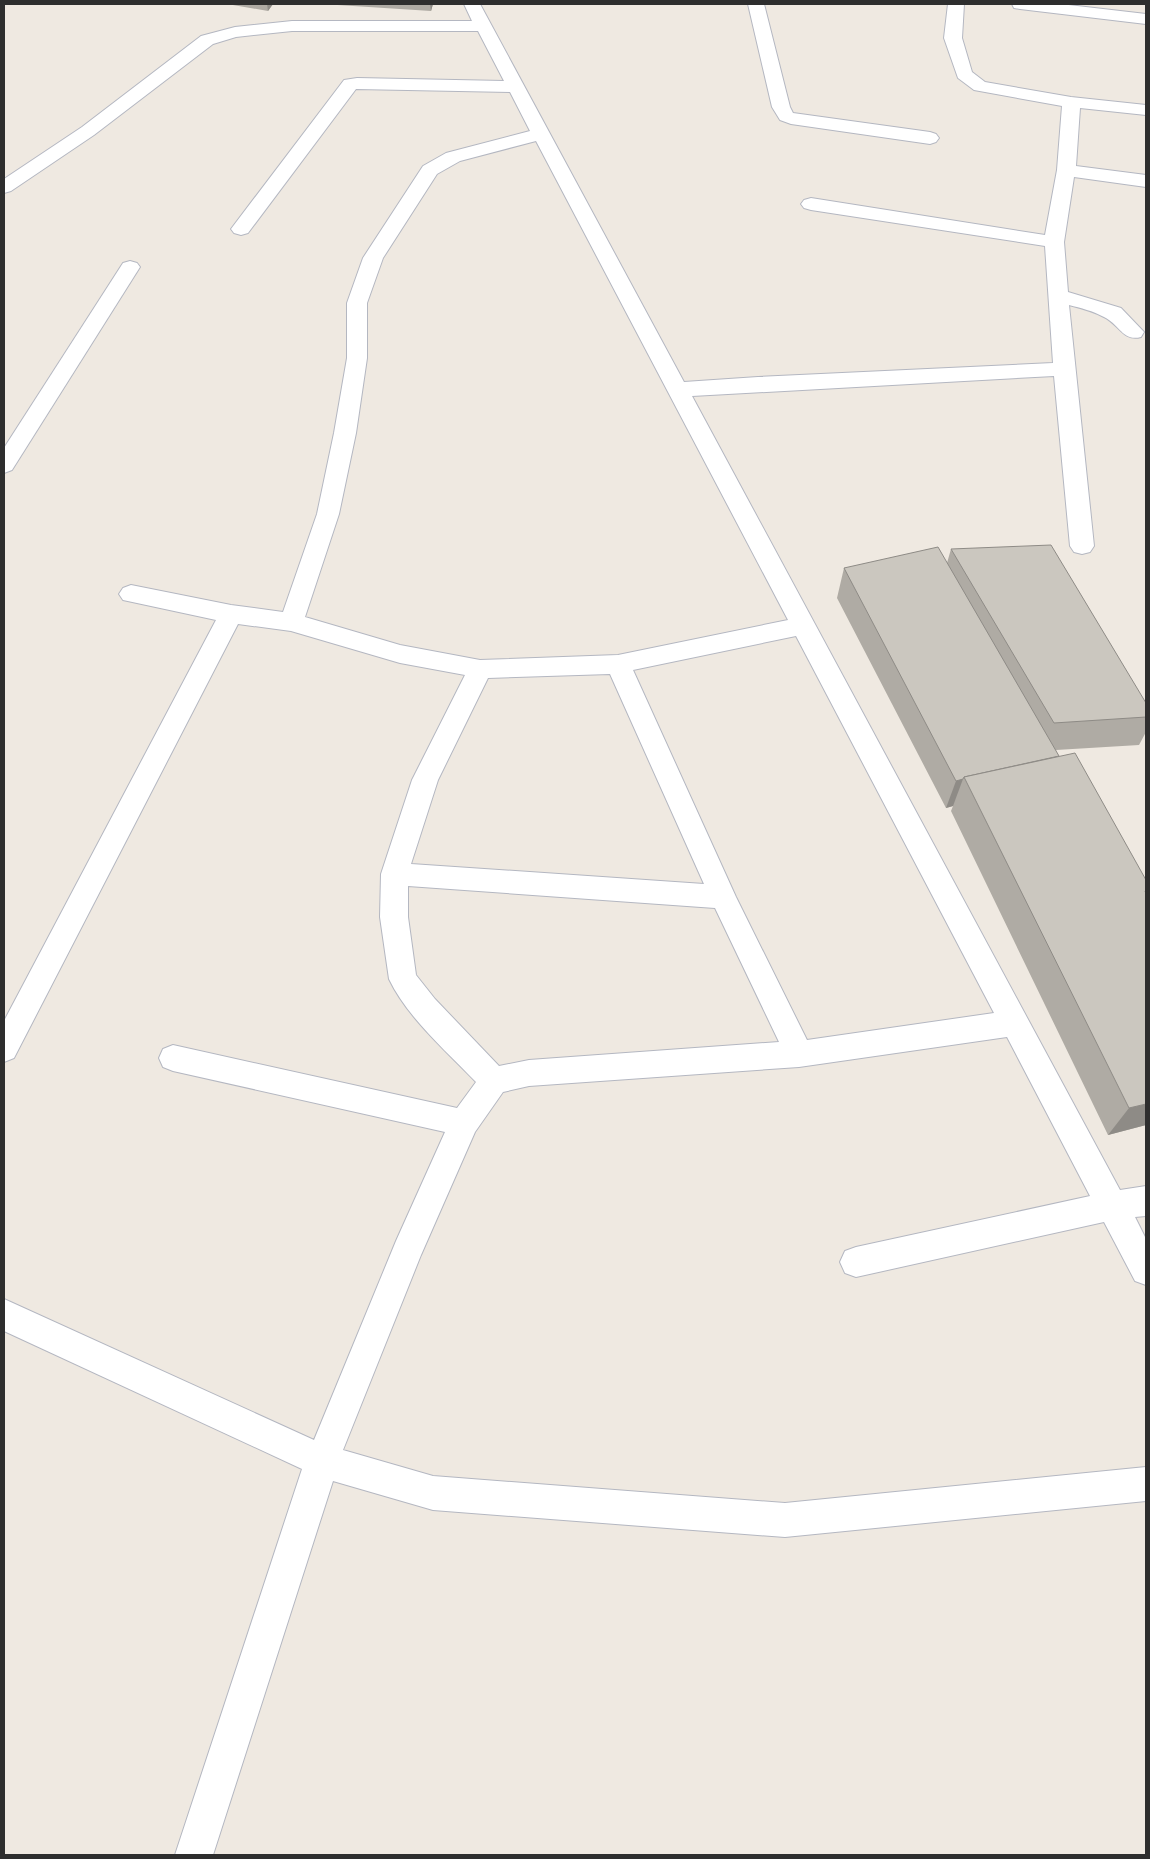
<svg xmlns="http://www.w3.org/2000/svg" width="1150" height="1859" viewBox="0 0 1150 1859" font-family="Figtree,sans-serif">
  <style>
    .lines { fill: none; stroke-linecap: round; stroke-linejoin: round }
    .minor-casing { stroke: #b4b7c1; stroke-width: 2 }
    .minor { fill: #fff; fill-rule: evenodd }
    .wall { fill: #afaba4 }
    .shaded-wall { fill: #8e8b86 }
    .building { fill: #cbc7bf; stroke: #8e8b86 }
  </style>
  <rect width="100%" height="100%" fill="#efe9e1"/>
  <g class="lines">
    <g class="minor-casing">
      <g id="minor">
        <path d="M464,4H480L684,382L758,377L1053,363L1045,246L811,210L804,208L801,204L804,200L811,198L1045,235L1057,170L1062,106L974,90L958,78L944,38L948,4H964L962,38L972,72L985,82L1071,97L1146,105V115L1080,108L1076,166L1146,175V187L1074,177L1064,242L1068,292L1121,308L1144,332L1141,337C1123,342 1119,324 1104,317C1093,311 1081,308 1069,305L1094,546L1090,552L1082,554L1074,552L1070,546L1054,376L692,396L1120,1190L1146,1186V1216L1135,1217L1146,1239V1285L1135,1281L1104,1222L856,1277L845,1273L840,1262L845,1251L856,1247L1090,1196L1007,1037L799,1067L529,1086L503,1092L475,1132L421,1255L343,1450L433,1476L785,1503L1146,1467V1501L785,1537L433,1510L333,1481L213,1855H175L302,1469L4,1331V1299L314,1440L396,1241L445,1132L173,1071L163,1067L159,1058L163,1049L173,1045L457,1108L476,1082C447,1052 407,1017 389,979L380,917L381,874L412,780L465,675L400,663L291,631L238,624L14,1058L4,1062V1021L216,620L123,600L119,594L123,588L131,585L231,605L283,612L317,514L334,433L347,358V303L363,258L423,166L446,153L530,131L510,92L356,89L248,233L241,235L234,233L231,229L234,225L344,80L357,78L504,81L478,31H292L236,37L213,44L94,135L11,191L4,193V179L82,127L201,36L235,27L292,21H472ZM536,141L788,620L618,655L480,660L400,645L305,617L339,514L356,433L367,358V303L383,258L437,174L460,161ZM796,636L994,1013L807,1040L736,897L633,670ZM610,674L704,884L411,864L438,780L488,678ZM408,886L715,908L779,1042L529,1060L499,1066L435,999L416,975L408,917Z"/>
        <polygon points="748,4 764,4 790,107 793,113 930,132 936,134 939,138 936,142 930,144 791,124 780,120 772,107"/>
        <polygon points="1012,4 1060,4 1146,14 1146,24 1020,9 1014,8"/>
        <polygon points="130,261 137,263 140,267 12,470 4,473 4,448 123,263"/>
      </g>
    </g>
    <use href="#minor" class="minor"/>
  </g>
  <g class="wall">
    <polygon points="227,4 273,4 268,11"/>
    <polygon points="322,4 433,4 431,11"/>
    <polygon points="951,549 1146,703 1146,732 1139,745 1056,750 1146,1125 1108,1135 951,811 953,806 946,808 837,598 844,568 947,563"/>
  </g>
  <g class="shaded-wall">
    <polygon points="267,4 273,4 268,11"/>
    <polygon points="430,4 433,4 431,11"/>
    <polygon points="963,779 953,806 946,808 956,781"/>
    <polygon points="1146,1104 1146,1125 1108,1135 1129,1108"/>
  </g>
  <g class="building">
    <polygon points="1051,545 1146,703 1146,717 1054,723 951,549"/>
    <polygon points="938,547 1059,756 964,777 963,779 956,781 844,568"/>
    <polygon points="1075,753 1146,880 1146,891 1145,891 1146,894 1146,1104 1129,1108 964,777"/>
  </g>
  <rect width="1150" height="1859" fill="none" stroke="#2e2e2e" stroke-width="10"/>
</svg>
